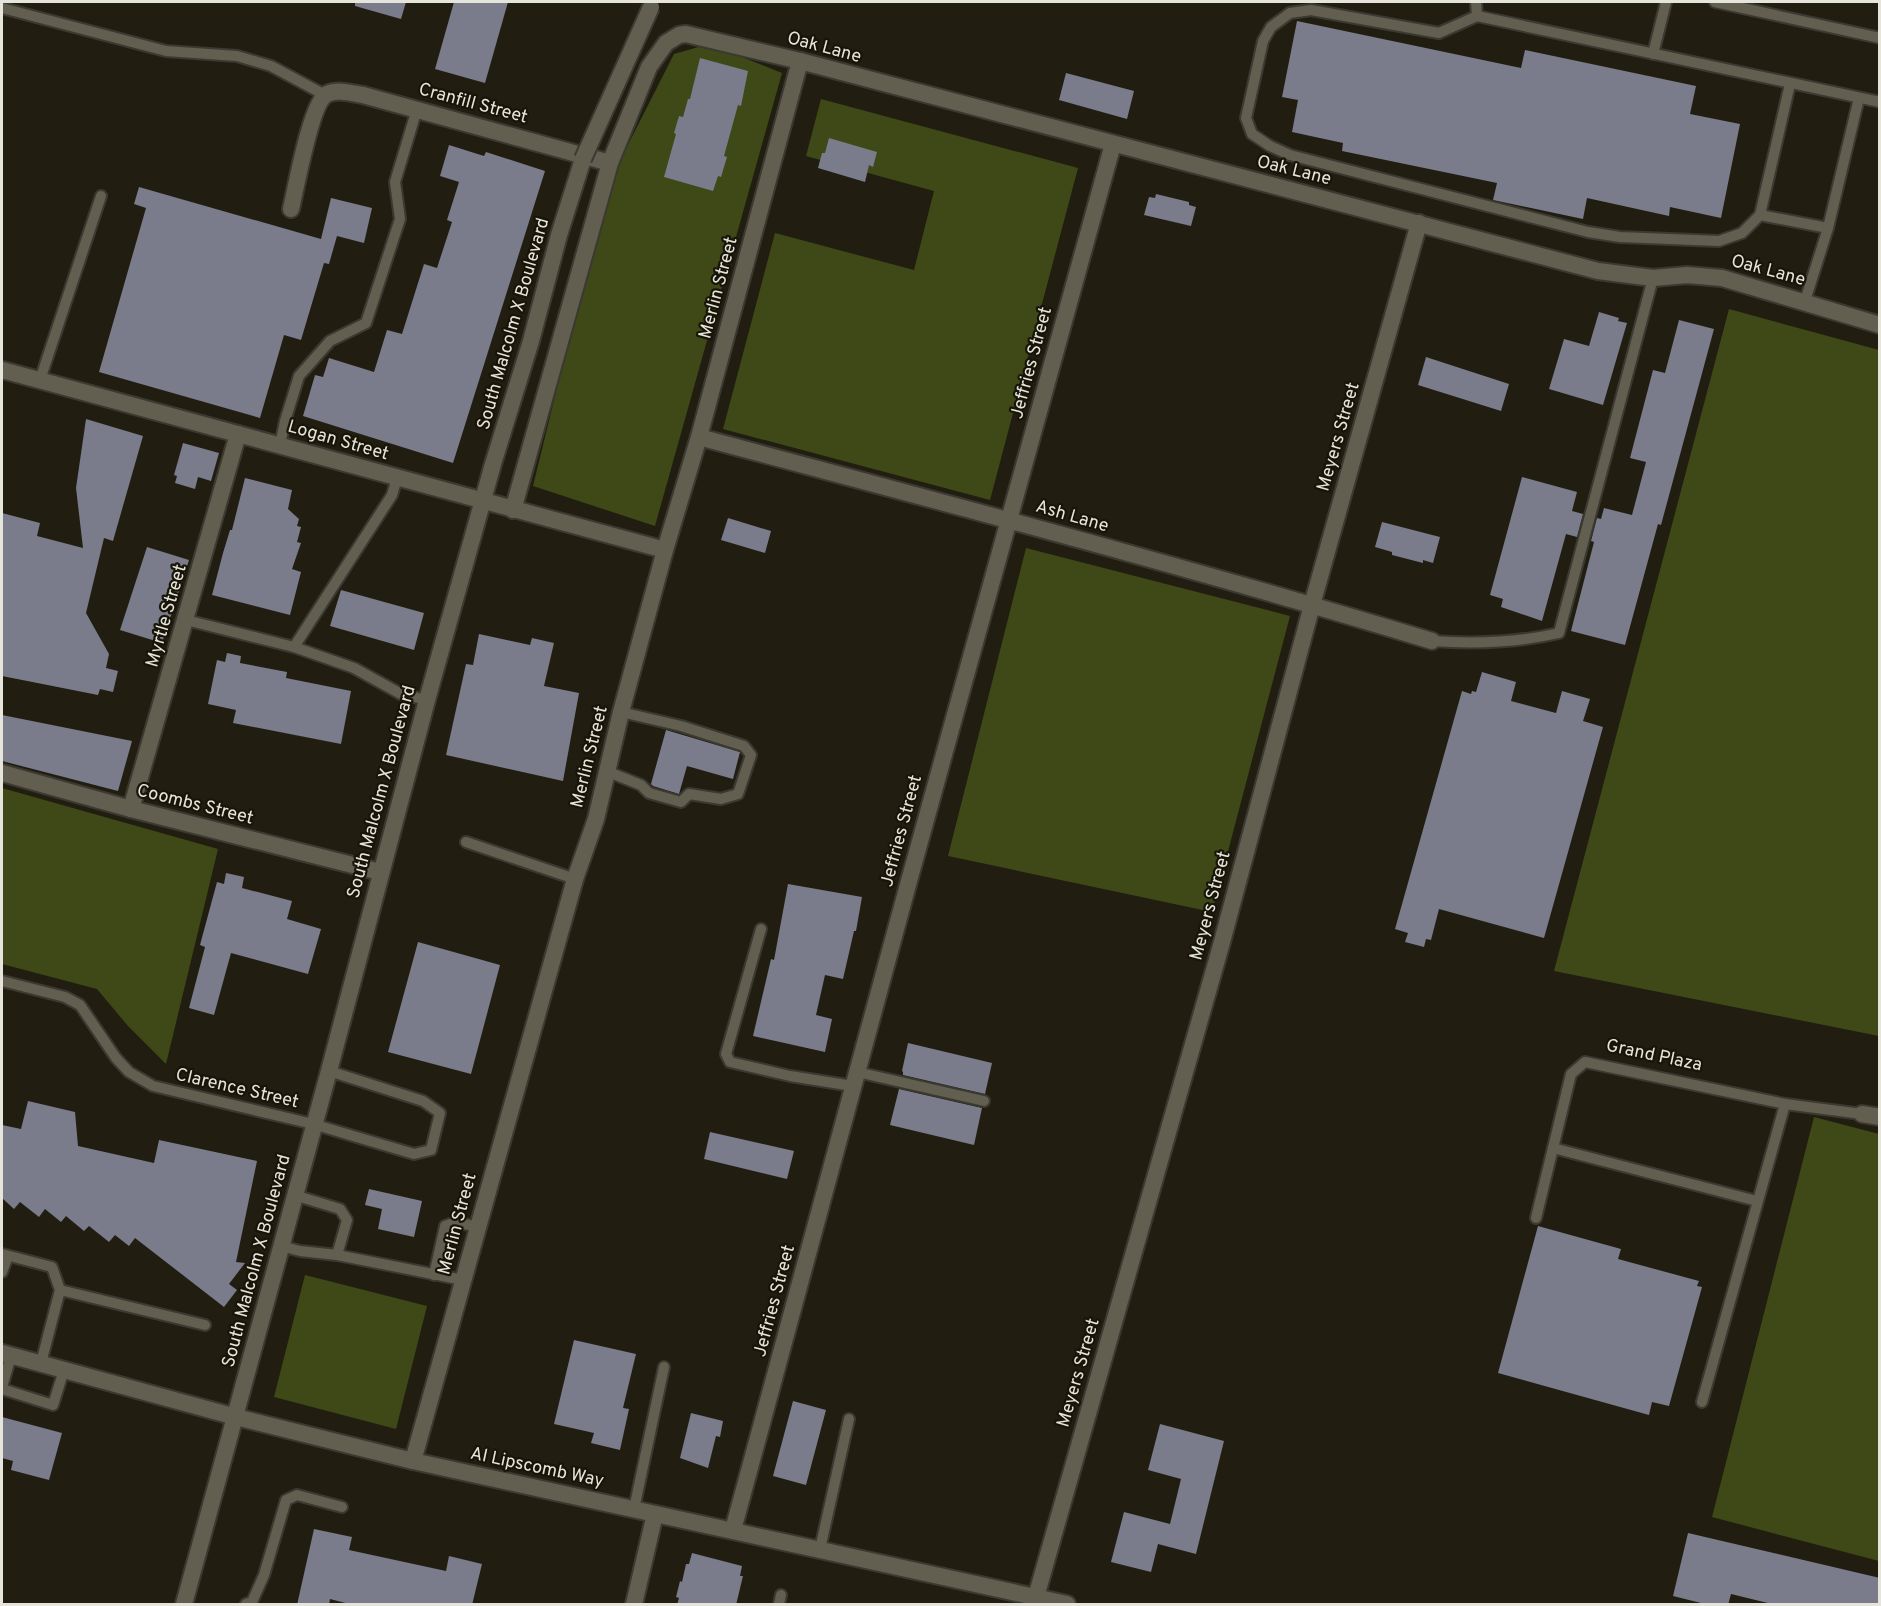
<svg xmlns="http://www.w3.org/2000/svg" width="1881" height="1606" viewBox="0 0 1881 1606" font-family="Overpass,sans-serif">
  <style>
    .green { fill: #3e4917 }
    .building { fill: #7a7b8b }
    .lines { fill: none; stroke-linecap: round; stroke-linejoin: round }
    .service-casing { stroke: #3b3931; stroke-width: 14 }
    .minor-casing { stroke: #3b3931; stroke-width: 20 }
    .tertiary-casing { stroke: #3b3931; stroke-width: 20 }
    .service { stroke: #625f50; stroke-width: 10 }
    .minor { stroke: #625f50; stroke-width: 16 }
    .tertiary { stroke: #625f50; stroke-width: 16 }
    .tertiary-bridge-casing { stroke: #3b3931; stroke-width: 20; stroke-linecap: butt }
    .tertiary-bridge { stroke: #625f50; stroke-width: 16 }
    .labels { text-anchor: middle; dominant-baseline: central; stroke-width: 4.5; stroke-linejoin: round; paint-order: stroke }
    .street-label { font-size: 18px; fill: #e6e5dc; stroke: #181508 }
  </style>
  <rect width="100%" height="100%" fill="#211e11"/>
  <g class="green">
    <polygon points="702,46 742,57 782,73 655,526 533,486 606,188 674,54"/>
    <polygon points="821,99 1078,168 990,500 723,429 775,233 914,270 934,191 806,156"/>
    <polygon points="1729,309 1879,350 1879,1036 1554,971"/>
    <polygon points="1026,548 1290,616 1212,912 948,856"/>
    <polygon points="2,788 218,849 166,1064 128,1026 97,989 2,964"/>
    <polygon points="1814,1117 1879,1134 1879,1561 1712,1517"/>
    <polygon points="305,1275 427,1306 396,1429 274,1397"/>
  </g>
  <g class="building">
    <polygon points="355,2 406,2 401,19 355,6"/>
    <polygon points="454,2 508,2 485,83 435,69"/>
    <polygon points="1297,21 1521,68 1525,50 1696,86 1690,114 1740,124 1721,218 1670,207 1669,216 1587,198 1583,219 1493,200 1497,183 1342,151 1343,143 1292,132 1298,100 1282,97"/>
    <polygon points="700,58 748,71 741,106 738,105 724,156 727,157 721,177 718,176 713,191 664,177 676,134 674,133 679,116 683,117 688,99 690,99"/>
    <polygon points="1066,73 1134,91 1127,119 1059,100"/>
    <polygon points="829,138 877,152 873,167 869,165 865,182 818,168 822,153 825,153"/>
    <polygon points="449,145 484,156 486,152 545,171 453,463 303,416 315,375 323,377 329,358 374,372 387,330 402,334 424,264 437,268 452,222 447,220 459,182 440,176"/>
    <polygon points="139,187 321,239 331,198 372,208 364,243 337,236 329,264 324,263 301,340 284,335 260,418 99,372 146,208 134,204"/>
    <polygon points="1156,194 1189,202 1189,205 1196,207 1191,226 1144,215 1149,197 1155,198"/>
    <polygon points="1599,312 1619,318 1618,321 1627,323 1603,405 1549,389 1564,339 1589,346"/>
    <polygon points="1679,320 1714,329 1661,525 1658,524 1625,645 1571,631 1594,542 1591,541 1597,518 1601,519 1604,508 1632,515 1646,462 1630,458 1653,370 1665,373"/>
    <polygon points="1426,357 1509,384 1501,411 1418,385"/>
    <polygon points="86,419 143,436 113,541 104,538 86,613 109,654 106,668 118,671 113,692 100,689 98,695 2,676 2,513 40,523 37,536 83,548 76,488"/>
    <polygon points="183,443 219,453 211,481 198,477 195,489 175,483 177,476 174,475"/>
    <polygon points="1522,477 1577,492 1572,511 1583,514 1577,537 1566,534 1542,621 1501,607 1503,599 1490,595"/>
    <polygon points="245,478 292,490 288,509 299,519 297,526 301,527 297,542 301,543 292,569 301,572 290,615 212,595 223,553 230,530 232,530"/>
    <polygon points="728,518 771,531 765,553 721,540"/>
    <polygon points="1382,522 1440,537 1433,563 1423,560 1423,563 1392,555 1392,552 1375,547"/>
    <polygon points="147,547 189,560 162,643 120,630"/>
    <polygon points="341,590 424,613 414,650 330,626"/>
    <polygon points="479,634 530,645 532,638 554,643 544,686 579,693 563,781 446,755 466,664 473,665"/>
    <polygon points="227,653 241,656 240,663 287,672 286,678 351,691 341,744 233,723 236,710 208,704 217,660 225,662"/>
    <polygon points="1482,672 1516,682 1511,701 1556,713 1562,691 1590,699 1583,721 1603,727 1544,938 1439,909 1431,940 1426,939 1424,947 1405,942 1408,933 1395,929 1462,691 1471,694 1472,691 1476,692"/>
    <polygon points="2,715 132,741 118,791 2,761"/>
    <polygon points="666,730 740,752 733,779 687,766 679,794 653,786 651,784"/>
    <polygon points="226,873 244,877 242,888 292,901 287,919 321,929 308,974 231,953 214,1015 189,1008 205,947 200,945 217,882 224,884"/>
    <polygon points="788,884 862,897 856,931 854,931 843,979 825,975 816,1015 832,1019 825,1052 753,1036 771,959 774,960"/>
    <polygon points="418,942 500,965 471,1074 388,1052"/>
    <polygon points="908,1043 992,1063 985,1094 903,1075 903,1072 902,1071"/>
    <polygon points="899,1089 982,1108 974,1145 890,1125"/>
    <polygon points="28,1101 75,1112 78,1146 154,1163 159,1140 257,1161 236,1262 245,1263 229,1284 237,1290 224,1307 135,1238 129,1246 115,1235 109,1242 89,1226 84,1231 66,1216 61,1222 45,1209 39,1217 20,1202 14,1209 2,1198 2,1125 21,1129"/>
    <polygon points="710,1132 794,1151 787,1179 704,1159"/>
    <polygon points="369,1189 422,1201 414,1237 378,1229 382,1209 365,1205"/>
    <polygon points="1538,1226 1621,1249 1618,1259 1699,1281 1697,1286 1702,1287 1669,1406 1652,1402 1649,1415 1498,1373"/>
    <polygon points="574,1340 636,1354 623,1408 629,1409 620,1450 591,1443 594,1433 554,1424"/>
    <polygon points="793,1401 826,1410 806,1485 773,1476"/>
    <polygon points="691,1413 723,1421 720,1437 716,1436 708,1468 680,1458"/>
    <polygon points="2,1417 62,1433 49,1480 11,1470 13,1461 2,1458"/>
    <polygon points="1160,1424 1224,1441 1196,1554 1158,1544 1151,1572 1111,1562 1124,1512 1170,1524 1181,1479 1148,1470"/>
    <polygon points="314,1529 352,1537 349,1550 446,1571 449,1556 482,1564 472,1605 353,1605 330,1599 329,1605 297,1605"/>
    <polygon points="1688,1533 1880,1578 1880,1605 1776,1605 1731,1594 1728,1605 1709,1605 1673,1596"/>
    <polygon points="692,1553 742,1566 740,1576 743,1576 736,1605 677,1605 679,1598 676,1597 680,1581 682,1582 686,1564 689,1564"/>
  </g>
  <g class="lines">
    <g class="service-casing">
      <g id="service">
        <polyline points="1476,2 1477,16"/>
        <polyline points="1715,2 1880,38"/>
        <polyline points="2,8 166,51 237,56 271,66 325,95"/>
        <polyline points="1653,54 1666,2"/>
        <polyline points="1790,84 1760,215 1742,233 1719,241 1620,237 1588,232 1290,155 1270,146 1252,134 1246,118 1263,41 1271,27 1290,13 1311,10 1439,33 1477,16 1880,102"/>
        <polyline points="1760,215 1828,228"/>
        <polyline points="1805,301 1828,228 1859,98"/>
        <polyline points="40,380 101,196"/>
        <polyline points="280,445 285,421 299,376 330,341 366,323 400,219 395,182 417,109"/>
        <polyline points="186,620 294,647 392,495 397,478"/>
        <path d="M1432,641C1475,644 1516,643 1559,633L1653,278"/>
        <polyline points="294,647 354,668 401,694 427,700"/>
        <polyline points="606,771 641,785 649,793 681,802 689,794 721,799 738,794 751,755 744,746 681,726 621,712"/>
        <polyline points="466,842 575,879"/>
        <polyline points="761,929 726,1054 730,1062 790,1076 853,1086"/>
        <polyline points="2,981 65,997 80,1005 116,1058 129,1072 153,1086 313,1124 414,1154 431,1150 440,1113 423,1101 329,1071"/>
        <polyline points="857,1072 984,1101"/>
        <polyline points="1553,1148 1757,1201"/>
        <polyline points="1536,1218 1571,1074 1585,1062 1785,1104 1862,1114"/>
        <polyline points="281,1246 300,1251 337,1255 347,1220 340,1209 294,1195"/>
        <polyline points="2,1254 52,1267 60,1290 41,1363"/>
        <polyline points="337,1255 463,1280"/>
        <polyline points="2,1272 8,1256"/>
        <polyline points="434,1275 445,1226 456,1222 478,1227"/>
        <polyline points="60,1290 205,1325"/>
        <polyline points="2,1387 11,1356"/>
        <polyline points="2,1389 53,1405 64,1370"/>
        <polyline points="1702,1402 1785,1104"/>
        <polyline points="634,1509 664,1367"/>
        <polyline points="820,1549 849,1419"/>
        <polyline points="246,1604 252,1602 264,1575 286,1500 297,1495 342,1507"/>
        <polyline points="779,1604 781,1595"/>
      </g>
    </g>
    <g class="minor-casing">
      <g id="minor">
        <path d="M291,209C296,188 311,102 327,94C338,89 351,93 363,95L610,163"/>
        <polyline points="2,370 665,550"/>
        <path d="M699,437C944,503 1189,567 1432,641"/>
        <polyline points="513,510 610,163 649,67 666,43 679,35 686,34 800,61 1598,271 1653,278 1687,275 1722,278 1880,325"/>
        <polyline points="2,773 131,809 380,872"/>
        <polyline points="131,809 238,434"/>
        <polyline points="1862,1114 1880,1117"/>
        <polyline points="413,1461 575,879 596,819 621,712 665,550 699,437 800,61"/>
        <polyline points="733,1530 909,881 1113,144"/>
        <polyline points="1036,1597 1222,942 1312,605 1419,223"/>
        <polyline points="634,1604 655,1514"/>
      </g>
    </g>
    <g class="tertiary-casing">
      <g id="tertiary">
        <polyline points="2,1353 236,1417 413,1461 1067,1604"/>
        <polyline points="184,1604 329,1071 427,700 493,464 531,341 559,235 583,159"/>
      </g>
    </g>
    <use href="#service" class="service"/>
    <use href="#minor" class="minor"/>
    <use href="#tertiary" class="tertiary"/>
    <g class="tertiary-bridge-casing">
      <polyline id="tertiary-bridge" points="583,159 651,7"/>
    </g>
    <use href="#tertiary-bridge" class="tertiary-bridge"/>
  </g>
  <g class="labels">
    <g class="street-label">
      <text transform="translate(824 48) rotate(15)">Oak Lane</text>
      <text transform="translate(473 104) rotate(15)">Cranfill Street</text>
      <text transform="translate(1294 171) rotate(14)">Oak Lane</text>
      <text transform="translate(1768 271) rotate(15)">Oak Lane</text>
      <text transform="translate(719 288) rotate(-75)">Merlin Street</text>
      <text transform="translate(514 324) rotate(-74)">South Malcolm X Boulevard</text>
      <text transform="translate(1032 363) rotate(-75)">Jeffries Street</text>
      <text transform="translate(1339 437) rotate(-74)">Meyers Street</text>
      <text transform="translate(338 441) rotate(16)">Logan Street</text>
      <text transform="translate(1072 517) rotate(16)">Ash Lane</text>
      <text transform="translate(167 616) rotate(-74)">Myrtle Street</text>
      <text transform="translate(590 757) rotate(-76)">Merlin Street</text>
      <text transform="translate(382 792) rotate(-75)">South Malcolm X Boulevard</text>
      <text transform="translate(195 805) rotate(14)">Coombs Street</text>
      <text transform="translate(902 831) rotate(-75)">Jeffries Street</text>
      <text transform="translate(1211 906) rotate(-75)">Meyers Street</text>
      <text transform="translate(1654 1056) rotate(12)">Grand Plaza</text>
      <text transform="translate(237 1089) rotate(13)">Clarence Street</text>
      <text transform="translate(458 1224) rotate(-75)">Merlin Street</text>
      <text transform="translate(257 1261) rotate(-75)">South Malcolm X Boulevard</text>
      <text transform="translate(775 1301) rotate(-75)">Jeffries Street</text>
      <text transform="translate(1079 1373) rotate(-74)">Meyers Street</text>
      <text transform="translate(537 1468) rotate(12)">Al Lipscomb Way</text>
    </g>
  </g>
  <rect width="1881" height="1606" fill="none" stroke="#e6e5dc" stroke-width="6"/>
</svg>
